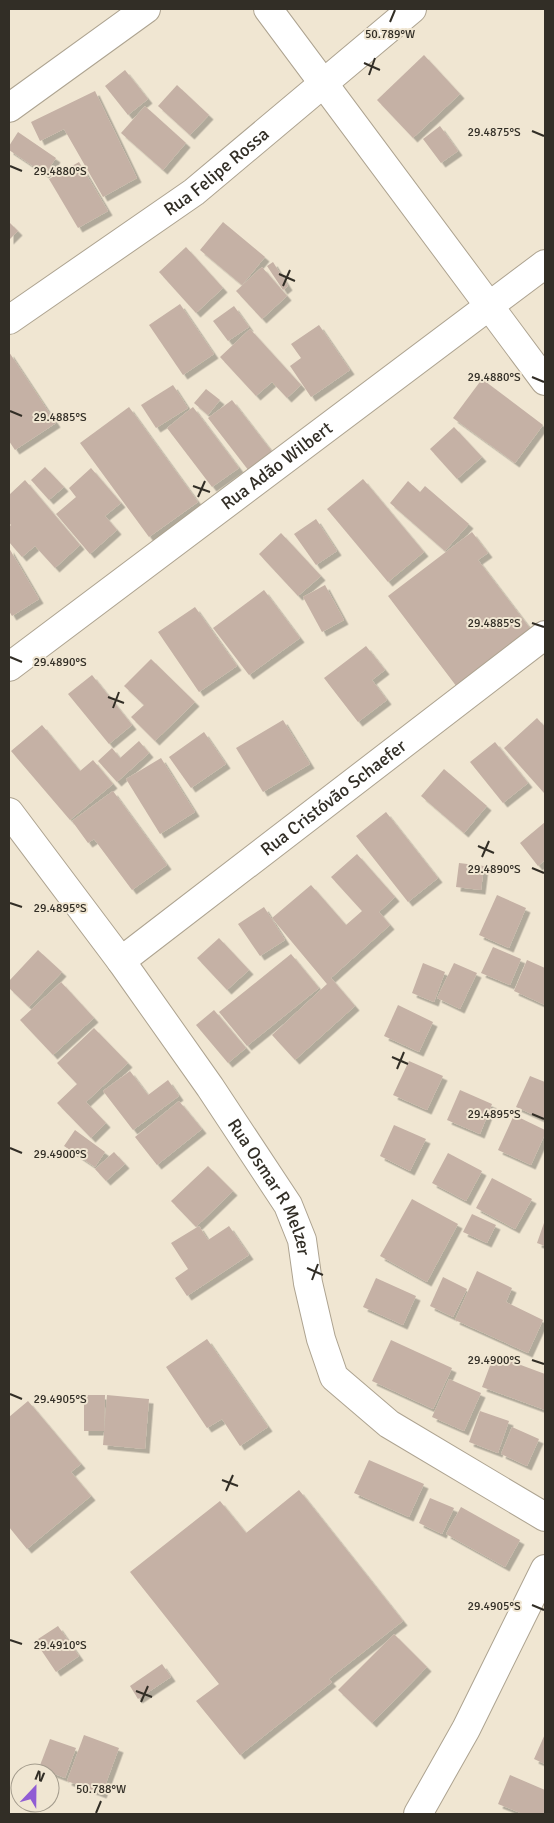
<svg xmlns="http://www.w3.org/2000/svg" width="554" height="1823" viewBox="0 0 554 1823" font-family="Signika,sans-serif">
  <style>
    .building { fill: #c5b1a5; filter: url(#shadow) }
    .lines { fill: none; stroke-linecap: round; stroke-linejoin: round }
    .minor-casing { stroke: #ada390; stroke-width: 30 }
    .minor { stroke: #fff; stroke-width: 28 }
    .ticks { fill: none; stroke: #322e26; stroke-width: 2 }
    .labels { text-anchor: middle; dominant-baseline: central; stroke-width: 4; stroke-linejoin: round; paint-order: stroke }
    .street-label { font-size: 18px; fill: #322e26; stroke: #f0e6d2 }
    .ticks-label { font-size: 12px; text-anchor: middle; fill: #322e26; stroke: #f0e6d2; stroke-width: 4; stroke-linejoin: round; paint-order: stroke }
  </style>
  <defs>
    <filter id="shadow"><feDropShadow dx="4.5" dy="4.5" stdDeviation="0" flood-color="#0004"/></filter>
  </defs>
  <rect width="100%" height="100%" fill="#f0e6d2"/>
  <g class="building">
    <polygon points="424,55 460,94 413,138 377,100"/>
    <polygon points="125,70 148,99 128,115 105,86"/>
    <polygon points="177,85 209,115 190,135 158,106"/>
    <polygon points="95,91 137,178 103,197 64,129 40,141 31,122"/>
    <polygon points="145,106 186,143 163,170 121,133"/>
    <polygon points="440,126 458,151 441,163 423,139"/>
    <polygon points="18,132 56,158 45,174 9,150 9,146"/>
    <polygon points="79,162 108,211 78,228 49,179"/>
    <polygon points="9,222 18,231 9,240"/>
    <polygon points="223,222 265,257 242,285 200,250"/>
    <polygon points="186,247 223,288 196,313 159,272"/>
    <polygon points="273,262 288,286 283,290 267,266"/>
    <polygon points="262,267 287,296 262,319 236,291"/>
    <polygon points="180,304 214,354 183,375 149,325"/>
    <polygon points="234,306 249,327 228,341 213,321"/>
    <polygon points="319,325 350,370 311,397 290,366 301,358 291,344"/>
    <polygon points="250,329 301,385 287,398 272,382 256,396 220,357"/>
    <polygon points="9,352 56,423 15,450 9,441"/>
    <polygon points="482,379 543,425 515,463 453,418"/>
    <polygon points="173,385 188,408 156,428 141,405"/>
    <polygon points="206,389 220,400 208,415 194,403"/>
    <polygon points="232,400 273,453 249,471 208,418"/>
    <polygon points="129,407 198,502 149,537 80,443"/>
    <polygon points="193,407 239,468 212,487 167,428"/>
    <polygon points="454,427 482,457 457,479 430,449"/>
    <polygon points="45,467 64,487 49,500 31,480"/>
    <polygon points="91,468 121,503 105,516 117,530 90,554 56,514 76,497 69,488"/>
    <polygon points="363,479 424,552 388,582 327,509"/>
    <polygon points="25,480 80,545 55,568 35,546 22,557 9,542 9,527 11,525 9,523 9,495"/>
    <polygon points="408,481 420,492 425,486 469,524 445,551 390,503"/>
    <polygon points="316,519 337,551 316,565 294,534"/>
    <polygon points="472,532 488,553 478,560 532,631 457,687 388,596"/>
    <polygon points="281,533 321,576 298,596 259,554"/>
    <polygon points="9,548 39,599 12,616 9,611"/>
    <polygon points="325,585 344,620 322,632 303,597"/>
    <polygon points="264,590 300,638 249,675 213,628"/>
    <polygon points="195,607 237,666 199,692 158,632"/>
    <polygon points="366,646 385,670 372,680 387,700 358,722 324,678"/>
    <polygon points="151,659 195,702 155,741 131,717 144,705 124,686"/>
    <polygon points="92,675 132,725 109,744 68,694"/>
    <polygon points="537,718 545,727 545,794 504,748"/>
    <polygon points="283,720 310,764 263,792 236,748"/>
    <polygon points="42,725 80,771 93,760 113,784 70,820 11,751"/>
    <polygon points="204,732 226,764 191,788 169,757"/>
    <polygon points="139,741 149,753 117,782 98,761 112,748 120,758"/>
    <polygon points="495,742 528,783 503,803 470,762"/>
    <polygon points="161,758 195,812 160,834 126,779"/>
    <polygon points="444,769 487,806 464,833 421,796"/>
    <polygon points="113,791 167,865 132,890 94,839 88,843 72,821"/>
    <polygon points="386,812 438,878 408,902 356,836"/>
    <polygon points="545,822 545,860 538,866 520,843"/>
    <polygon points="357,854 395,897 379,912 390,925 331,978 355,1006 295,1060 272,1035 327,984 272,918 311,885 346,925 362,911 331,877"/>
    <polygon points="459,863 484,866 481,890 456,887"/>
    <polygon points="497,895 526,908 509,948 479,935"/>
    <polygon points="264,907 285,940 260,956 238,924"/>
    <polygon points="219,938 249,970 227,990 197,958"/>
    <polygon points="493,947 521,959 510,985 481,973"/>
    <polygon points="38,950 62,972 29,1007 9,988 9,981"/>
    <polygon points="291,954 319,988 247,1046 219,1012"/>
    <polygon points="527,960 545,968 545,1005 514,991"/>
    <polygon points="423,963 445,972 434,1002 412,993"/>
    <polygon points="454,963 477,973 460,1009 437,998"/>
    <polygon points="61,982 94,1018 53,1055 20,1020"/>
    <polygon points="398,1005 433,1022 419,1052 384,1036"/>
    <polygon points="214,1010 246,1048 228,1063 196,1025"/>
    <polygon points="94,1028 128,1063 86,1102 106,1123 91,1138 57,1103 77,1084 57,1063"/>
    <polygon points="409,1061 443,1076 427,1110 393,1095"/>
    <polygon points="130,1071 148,1095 168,1080 179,1096 133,1130 103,1091"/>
    <polygon points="530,1076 545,1082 545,1120 516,1107"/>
    <polygon points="460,1090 492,1104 480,1134 447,1120"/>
    <polygon points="179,1101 202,1129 157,1165 135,1137"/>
    <polygon points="514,1115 545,1130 545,1134 531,1165 498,1150"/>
    <polygon points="394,1125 426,1139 410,1171 380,1156"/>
    <polygon points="75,1130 105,1152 95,1167 64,1146"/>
    <polygon points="114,1152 125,1164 106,1181 95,1169"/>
    <polygon points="448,1153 482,1171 466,1201 432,1183"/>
    <polygon points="208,1166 233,1191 196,1227 171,1201"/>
    <polygon points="492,1178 532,1199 515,1229 476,1208"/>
    <polygon points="412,1199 458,1224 427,1282 380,1256"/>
    <polygon points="472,1214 496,1225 487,1243 463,1232"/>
    <polygon points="545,1220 545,1246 537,1243"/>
    <polygon points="199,1226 208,1240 229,1226 249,1255 187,1296 175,1278 188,1269 171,1243"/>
    <polygon points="477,1271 512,1288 506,1302 543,1320 528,1353 455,1320"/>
    <polygon points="443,1277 467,1289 453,1317 430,1306"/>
    <polygon points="376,1278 416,1296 403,1325 363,1307"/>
    <polygon points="207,1339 268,1427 240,1446 222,1419 207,1428 166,1367"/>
    <polygon points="391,1340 452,1368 433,1409 372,1381"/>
    <polygon points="494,1355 545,1374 545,1410 482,1387"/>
    <polygon points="449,1379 481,1393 464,1431 432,1417"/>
    <polygon points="84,1395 105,1395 104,1431 84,1431"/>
    <polygon points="107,1395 149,1399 145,1449 103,1445"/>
    <polygon points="28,1401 81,1464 71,1472 91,1496 27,1549 9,1527 9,1417"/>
    <polygon points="480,1411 509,1421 498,1453 469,1442"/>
    <polygon points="512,1427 539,1439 527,1466 501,1454"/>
    <polygon points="369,1460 424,1484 409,1517 354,1493"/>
    <polygon points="299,1490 403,1621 329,1679 332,1682 240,1755 196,1701 219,1684 130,1572 220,1501 246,1533"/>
    <polygon points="430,1498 454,1508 442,1534 419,1523"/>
    <polygon points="461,1507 520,1540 505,1567 446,1534"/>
    <polygon points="58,1626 79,1656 56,1672 35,1641"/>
    <polygon points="394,1634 427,1667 372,1723 338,1690"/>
    <polygon points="162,1664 171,1677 138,1699 130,1686"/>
    <polygon points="545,1734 545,1764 534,1759"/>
    <polygon points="84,1735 119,1748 102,1794 67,1781"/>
    <polygon points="50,1739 76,1748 65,1778 39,1768"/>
    <polygon points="510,1775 545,1790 545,1814 523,1814 498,1804"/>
  </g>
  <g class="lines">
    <g class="minor-casing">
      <g id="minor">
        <polyline points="268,9 545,381"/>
        <polyline points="9,108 146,9"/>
        <path id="s1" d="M9,320L194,192L412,9"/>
        <path id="s2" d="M9,667L545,264"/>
        <path id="s3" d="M9,812L121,961L210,1087L288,1205L302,1240L308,1283L321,1339L334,1377L389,1424L545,1517"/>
        <path id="s4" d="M121,961L545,635"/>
        <polyline points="418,1814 466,1729 545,1569"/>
      </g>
    </g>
    <use href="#minor" class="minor"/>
  </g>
  <path class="ticks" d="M390,22L395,10M364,63L380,70M369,75L375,58M532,131L544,136M10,166L22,171M279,274L295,281M283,286L290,270M532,377L544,382M10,411L22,416M193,486L210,492M198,497L205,481M532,623L544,627M10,657L22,662M108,697L124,703M113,708L119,692M478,846L494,853M482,857L489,841M532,868L544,873M10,903L22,907M392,1057L408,1064M397,1069L404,1052M532,1114L544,1119M10,1148L22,1153M307,1268L323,1275M312,1280L318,1264M532,1360L544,1364M10,1394L22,1399M222,1480L238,1486M226,1491L233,1475M532,1605L544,1610M10,1640L22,1644M136,1691L152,1697M141,1702L148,1686M96,1813L101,1801"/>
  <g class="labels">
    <g class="street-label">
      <text stroke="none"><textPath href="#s1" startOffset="255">Rua Felipe Rossa</textPath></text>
      <text stroke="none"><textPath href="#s2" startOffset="335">Rua Adão Wilbert</textPath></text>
      <text stroke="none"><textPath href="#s4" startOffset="268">Rua Cristóvão Schaefer</textPath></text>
      <text stroke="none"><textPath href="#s3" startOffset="458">Rua Osmar R Melzer</textPath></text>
    </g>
  </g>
  <g class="ticks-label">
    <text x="390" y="38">50.789°W</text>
    <text x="494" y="136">29.4875°S</text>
    <text x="60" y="175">29.4880°S</text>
    <text x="494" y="381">29.4880°S</text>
    <text x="60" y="421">29.4885°S</text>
    <text x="494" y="627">29.4885°S</text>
    <text x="60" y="666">29.4890°S</text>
    <text x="494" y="873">29.4890°S</text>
    <text x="60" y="912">29.4895°S</text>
    <text x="494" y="1118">29.4895°S</text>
    <text x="60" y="1158">29.4900°S</text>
    <text x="494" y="1364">29.4900°S</text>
    <text x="60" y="1403">29.4905°S</text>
    <text x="494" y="1610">29.4905°S</text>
    <text x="60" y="1649">29.4910°S</text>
    <text x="101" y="1793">50.788°W</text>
  </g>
  <rect width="554" height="1823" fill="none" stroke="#322e26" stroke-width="20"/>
  <g transform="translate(35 1788) rotate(22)"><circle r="24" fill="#f0e6d2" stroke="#a49c8d"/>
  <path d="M0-4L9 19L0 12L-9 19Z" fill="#905cd4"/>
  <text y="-8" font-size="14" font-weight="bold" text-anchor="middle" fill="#322e26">N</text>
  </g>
</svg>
